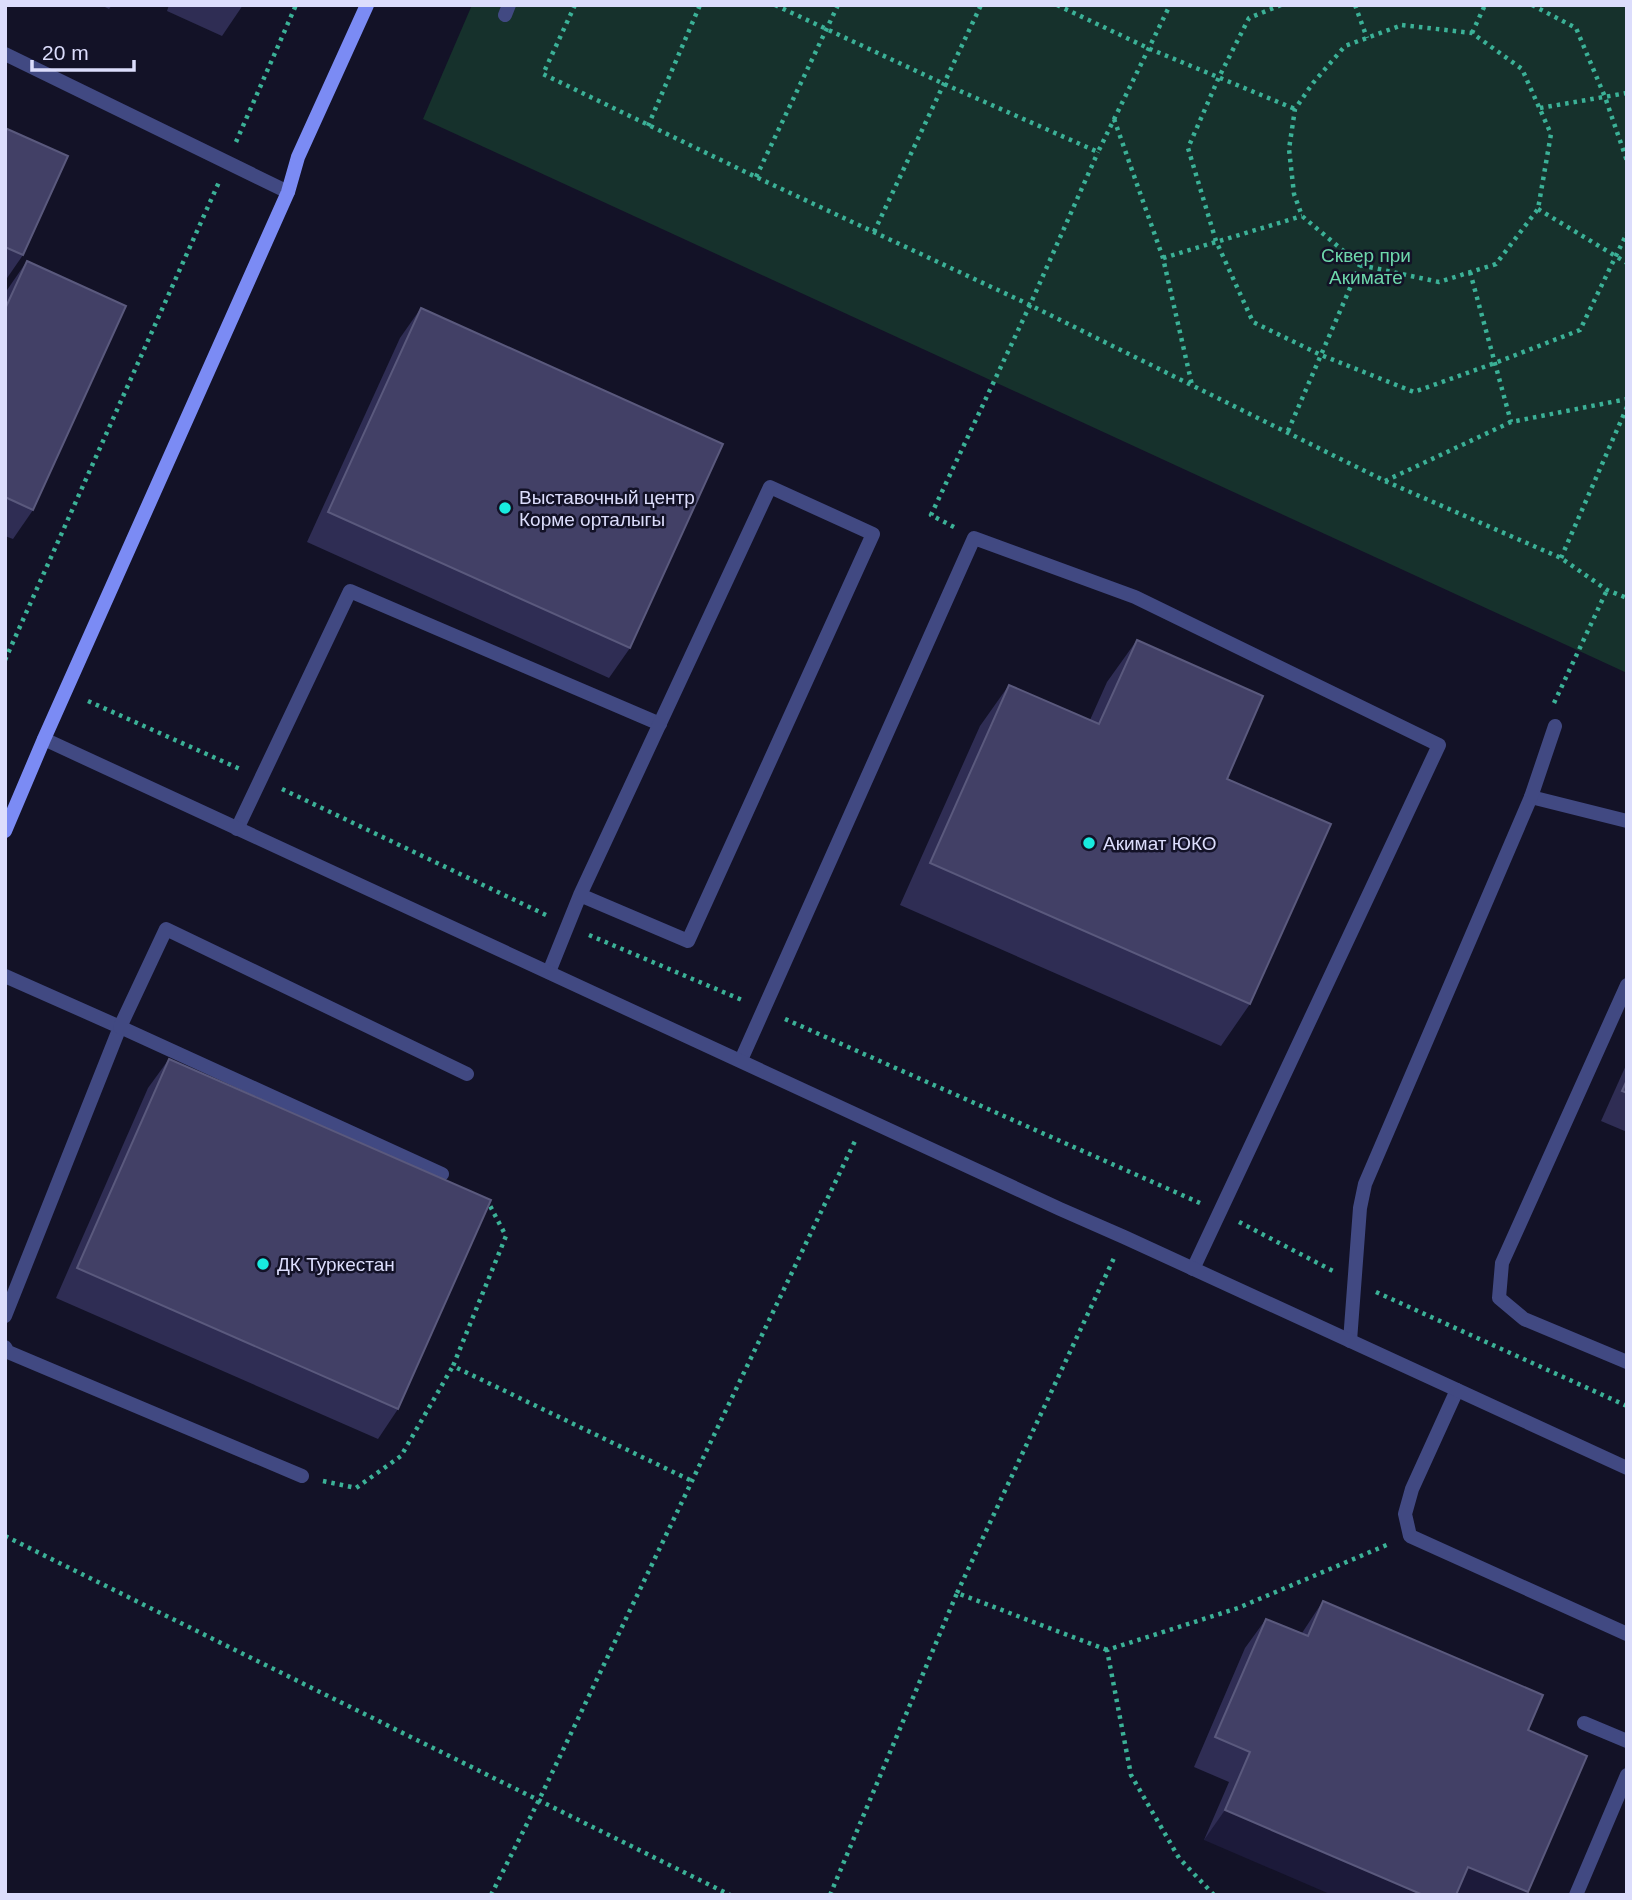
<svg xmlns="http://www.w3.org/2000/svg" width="1632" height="1900" viewBox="0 0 1632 1900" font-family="Helvetica,sans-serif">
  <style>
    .green { fill: #16312c }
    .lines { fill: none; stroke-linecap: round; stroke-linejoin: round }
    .path { stroke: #3bb197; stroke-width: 4.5; stroke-dasharray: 3.5 5; stroke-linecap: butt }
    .lane { stroke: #414982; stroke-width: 14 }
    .street { stroke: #414982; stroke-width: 14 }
    .secondary { stroke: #7b8bf4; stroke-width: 14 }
    .wall { fill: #2f2d54 }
    .shaded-wall { fill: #1c1a3a }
    .building { fill: #424066; stroke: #5a597d; stroke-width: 2 }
    .poi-dot { fill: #18ebdf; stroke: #131227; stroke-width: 2.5 }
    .labels { text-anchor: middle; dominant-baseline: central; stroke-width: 5; stroke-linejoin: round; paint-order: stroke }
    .park-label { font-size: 19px; fill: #6dd7ab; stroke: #131227 }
    .poi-label { font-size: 19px; fill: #dcddfc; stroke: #131227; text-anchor: start }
  </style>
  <rect width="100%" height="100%" fill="#131227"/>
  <polygon class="green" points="472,5 1627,5 1627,673 423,119"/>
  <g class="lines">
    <g class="path">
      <polyline points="575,5 543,74 756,177 1030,305 1385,481 1561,558 1607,590 1627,598"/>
      <polyline points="775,5 942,83 1098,152 1170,5"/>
      <polyline points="1057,5 1150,49 1295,109"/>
      <polyline points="1281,5 1249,18 1219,77 1188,148 1216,241 1253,322 1321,355 1414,392 1495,363 1580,330 1627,233"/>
      <polyline points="1355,5 1367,38"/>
      <polyline points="1532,5 1576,28 1605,97 1627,161"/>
      <polygon points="1402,25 1472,33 1522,69 1551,134 1538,209 1496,264 1439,282 1360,265 1302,216 1294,194 1289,149 1295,109 1313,83 1345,46"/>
      <polyline points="1472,33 1485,5"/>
      <polyline points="1540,108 1627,93"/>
      <polyline points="1114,119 1163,258 1192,385"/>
      <polyline points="648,126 700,5"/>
      <polyline points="236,142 296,5"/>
      <polyline points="756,177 838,5"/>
      <polyline points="1538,209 1627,263"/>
      <polyline points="874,232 981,5"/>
      <polyline points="1163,258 1302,216"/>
      <polyline points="1470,272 1511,422"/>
      <polyline points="1288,431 1360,265"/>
      <polyline points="1385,481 1511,422 1627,399"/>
      <polyline points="954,527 931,515 1030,305 1098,152"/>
      <polyline points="1561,558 1627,407"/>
      <polyline points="5,660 219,182"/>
      <polyline points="88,701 240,769"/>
      <polyline points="1554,703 1607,590"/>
      <polyline points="282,789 546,915"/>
      <polyline points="589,935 742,1000"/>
      <polyline points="785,1019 1200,1203"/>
      <polyline points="485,1200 488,1202 506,1236 453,1366 692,1481"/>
      <polyline points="1239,1222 1333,1271"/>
      <polyline points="1376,1292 1627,1406"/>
      <polyline points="323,1481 356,1488 401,1456 453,1366"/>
      <polyline points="5,1536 730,1895"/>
      <polyline points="957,1593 1114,1258"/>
      <polyline points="491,1895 539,1800 855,1141"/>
      <polyline points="830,1895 957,1593 1107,1650"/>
      <polyline points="1214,1895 1179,1858 1131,1775 1107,1650 1238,1608 1389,1544"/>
    </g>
    <g class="lane">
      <polyline points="505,15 509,5"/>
      <polyline points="5,54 288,192"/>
      <polyline points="1531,797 1627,821"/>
      <polyline points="237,829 350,591 660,724"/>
      <polyline points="549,972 580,895 770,487 873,534 688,941 580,895"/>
      <polyline points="5,976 120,1027 5,1316"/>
      <polyline points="1627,985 1502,1263 1499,1298 1524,1319 1627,1362"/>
      <polyline points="741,1060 974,538 1135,597 1439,745 1193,1269"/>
      <polyline points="442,1174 120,1027 166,929 467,1074"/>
      <polyline points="1350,1341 1360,1208 1365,1184 1531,797 1555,726"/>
      <polyline points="5,1347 8,1352 302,1476"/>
      <polyline points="1457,1390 1412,1489 1405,1514 1410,1536 1627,1634"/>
      <polyline points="1584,1723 1627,1741"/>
      <polyline points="1576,1895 1627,1775"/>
    </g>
    <polyline class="street" points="44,739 1060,1209 1124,1237 1627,1468"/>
    <polyline class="secondary" points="5,831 44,739 288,192 298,157 367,5"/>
  </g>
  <g class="wall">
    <polygon points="101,5 112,5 109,9"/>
    <polygon points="169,5 243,5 222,36 167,11"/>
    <polygon points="5,128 23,255 5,281"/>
    <polygon points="27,261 33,510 13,539 5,536 5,293"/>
    <polygon points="421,308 630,648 609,678 307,542 400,338"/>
    <polygon points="1137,640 1227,779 1250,1004 1221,1046 900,905 980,726 1009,685 1090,720 1107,682"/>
    <polygon points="169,1059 398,1409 378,1439 56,1298 148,1088"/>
    <polygon points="1627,1063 1627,1132 1601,1121"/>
    <polygon points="1323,1601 1543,1695 1204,1840 1229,1782 1194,1767 1245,1648 1266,1619 1302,1633"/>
  </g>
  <g class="shaded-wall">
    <polygon points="1225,1810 1423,1895 1332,1895 1204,1840"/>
    <polygon points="1468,1867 1528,1892 1527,1895 1449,1895"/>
  </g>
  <g class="building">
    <polygon points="5,128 68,156 23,255 5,247"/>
    <polygon points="27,261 126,306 33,510 5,497 5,309"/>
    <polygon points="421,308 723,444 630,648 328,512"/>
    <polygon points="1137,640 1263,696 1227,779 1331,824 1250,1004 930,863 1009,685 1099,724"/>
    <polygon points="169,1059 491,1200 398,1409 77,1268"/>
    <polygon points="1627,1080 1627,1093 1622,1091"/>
    <polygon points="1323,1601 1543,1695 1528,1730 1587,1756 1528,1892 1468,1867 1456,1895 1423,1895 1225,1810 1250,1752 1215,1737 1266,1619 1308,1636"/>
  </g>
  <g class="poi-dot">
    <circle cx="505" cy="508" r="7"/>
    <circle cx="1089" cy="843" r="7"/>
    <circle cx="263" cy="1264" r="7"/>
  </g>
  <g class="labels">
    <g class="park-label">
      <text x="1366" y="255">Сквер при<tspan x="1366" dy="22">Акимате</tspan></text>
    </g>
    <g class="poi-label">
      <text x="519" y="497">Выставочный центр<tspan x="519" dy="22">Корме орталыгы</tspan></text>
      <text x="1103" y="843">Акимат ЮКО</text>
      <text x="277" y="1264">ДК Туркестан</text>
    </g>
  </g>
  <rect width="1632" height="1900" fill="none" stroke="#dcddfc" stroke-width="14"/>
  <path d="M32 60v10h102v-10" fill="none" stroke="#dcddfc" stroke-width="3.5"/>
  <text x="42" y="60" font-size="21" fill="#dcddfc" stroke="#131227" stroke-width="5" paint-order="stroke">20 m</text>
</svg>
